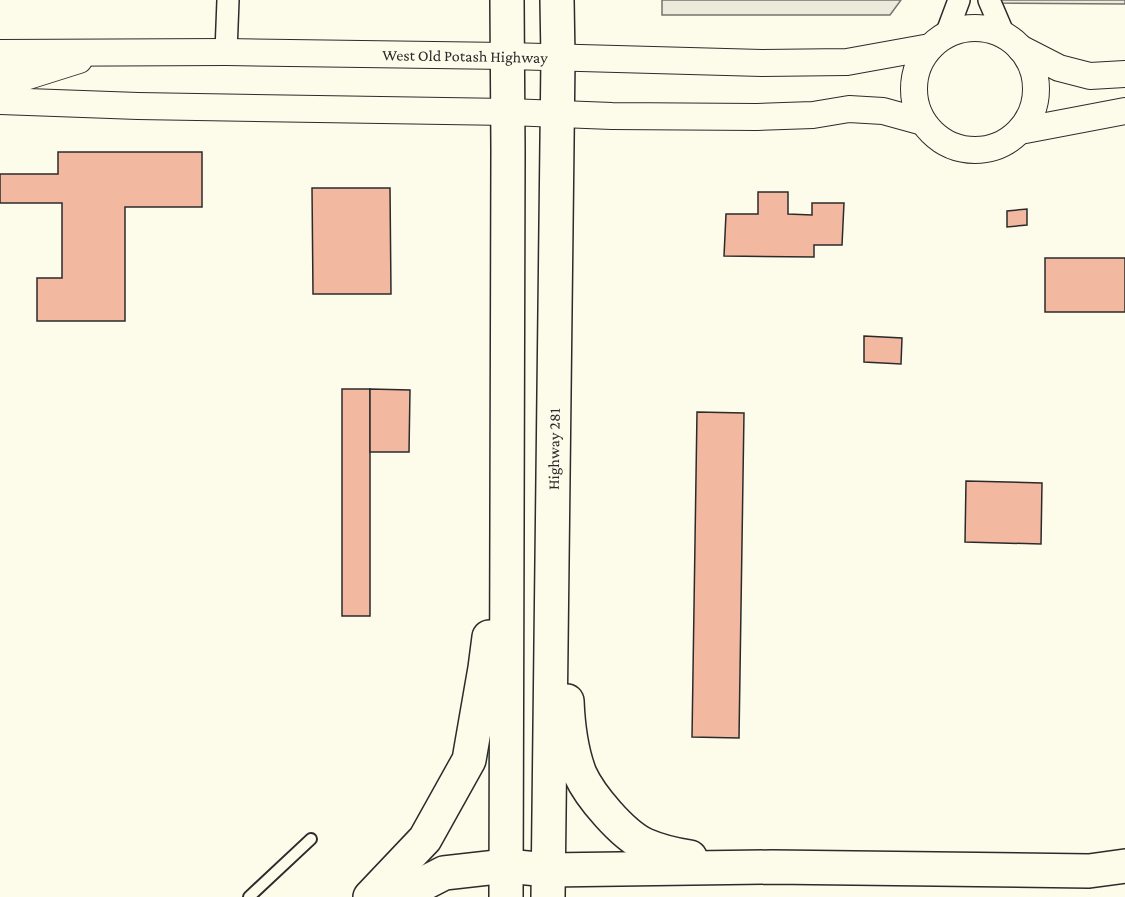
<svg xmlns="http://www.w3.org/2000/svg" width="1125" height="897" viewBox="0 0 1125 897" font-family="'Crimson Pro',serif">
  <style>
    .parking { fill: #eceadb; stroke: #74746e; stroke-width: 1.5 }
    .building { fill: #f2b8a0; stroke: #2b2b2b; stroke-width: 1.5 }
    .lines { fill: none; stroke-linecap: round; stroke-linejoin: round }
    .service-casing { stroke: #2b2b2b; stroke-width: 14 }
    .minor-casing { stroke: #2b2b2b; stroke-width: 24 }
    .tertiary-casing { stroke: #2b2b2b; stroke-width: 28 }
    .trunk-casing { stroke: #2b2b2b; stroke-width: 36 }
    .service { stroke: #fdfbea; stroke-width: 10 }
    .minor { stroke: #fdfbea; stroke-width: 21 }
    .tertiary { stroke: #fdfbea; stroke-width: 26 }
    .trunk { stroke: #fdfbea; stroke-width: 33 }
    .labels { text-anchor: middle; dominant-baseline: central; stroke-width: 4.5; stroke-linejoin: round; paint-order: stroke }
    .street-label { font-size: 16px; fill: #2b2b2b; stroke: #fdfbea }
  </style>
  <rect width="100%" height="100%" fill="#fdfbea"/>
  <g class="parking">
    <polygon points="662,0 901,0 890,15 662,15"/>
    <polygon points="990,0 1125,0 1125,4 990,3"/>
  </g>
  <g class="building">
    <polygon points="58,152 202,152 202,207 125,207 125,321 37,321 37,278 62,278 62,203 0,203 0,174 58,174"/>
    <polygon points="312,188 390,188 391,294 313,294"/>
    <polygon points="758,192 788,192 788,214 812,215 812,203 844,203 842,245 814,245 814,257 724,256 726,214 758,214"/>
    <polygon points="1027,209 1027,225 1007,227 1007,211"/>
    <rect x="1045" y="258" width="80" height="54"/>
    <polygon points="864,336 902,338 901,364 864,362"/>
    <rect x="342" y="389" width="28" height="227"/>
    <polygon points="370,389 410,390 409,452 370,452"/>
    <polygon points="697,412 744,413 739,738 692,737"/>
    <polygon points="966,481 1042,483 1041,544 965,542"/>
  </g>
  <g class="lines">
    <g class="service-casing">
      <polyline id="service" points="249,897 311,839"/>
    </g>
    <g class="minor-casing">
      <g id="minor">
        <polyline points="989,0 1004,35"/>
        <polyline points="946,35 959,0"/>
        <polyline points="226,52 228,0"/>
      </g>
    </g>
    <g class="tertiary-casing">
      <g id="tertiary">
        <circle cx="975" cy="89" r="61"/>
        <polyline points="1020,48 1059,68 1090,76 1125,74"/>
        <path id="s1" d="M0,53L226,52L506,56L762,63L847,62L930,47"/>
        <polyline points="0,76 25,77 79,60"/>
        <polyline points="0,101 138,106 508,112 612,116 757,117 813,115 849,109 883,111 923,122"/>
        <polyline points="1020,131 1125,111"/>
      </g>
    </g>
    <g class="trunk-casing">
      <g id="trunk">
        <path d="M567,701C568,725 571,751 580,774C590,796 622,834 645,845C659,851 675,855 690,857"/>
        <polyline points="370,897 425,839 469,760 485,668 489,637"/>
        <polyline points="398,897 444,873 506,866 548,870 772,867 1089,871 1125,866"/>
        <polyline points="506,897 508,150 507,0"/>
        <path id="s2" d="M548,897L558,58L557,0"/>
      </g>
    </g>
    <use href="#service" class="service"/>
    <use href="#minor" class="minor"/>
    <use href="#tertiary" class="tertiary"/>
    <use href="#trunk" class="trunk"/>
  </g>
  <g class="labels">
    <g class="street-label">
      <text stroke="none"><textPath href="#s1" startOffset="465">West Old Potash Highway</textPath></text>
      <text stroke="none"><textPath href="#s2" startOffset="448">Highway 281</textPath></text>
    </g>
  </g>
</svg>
